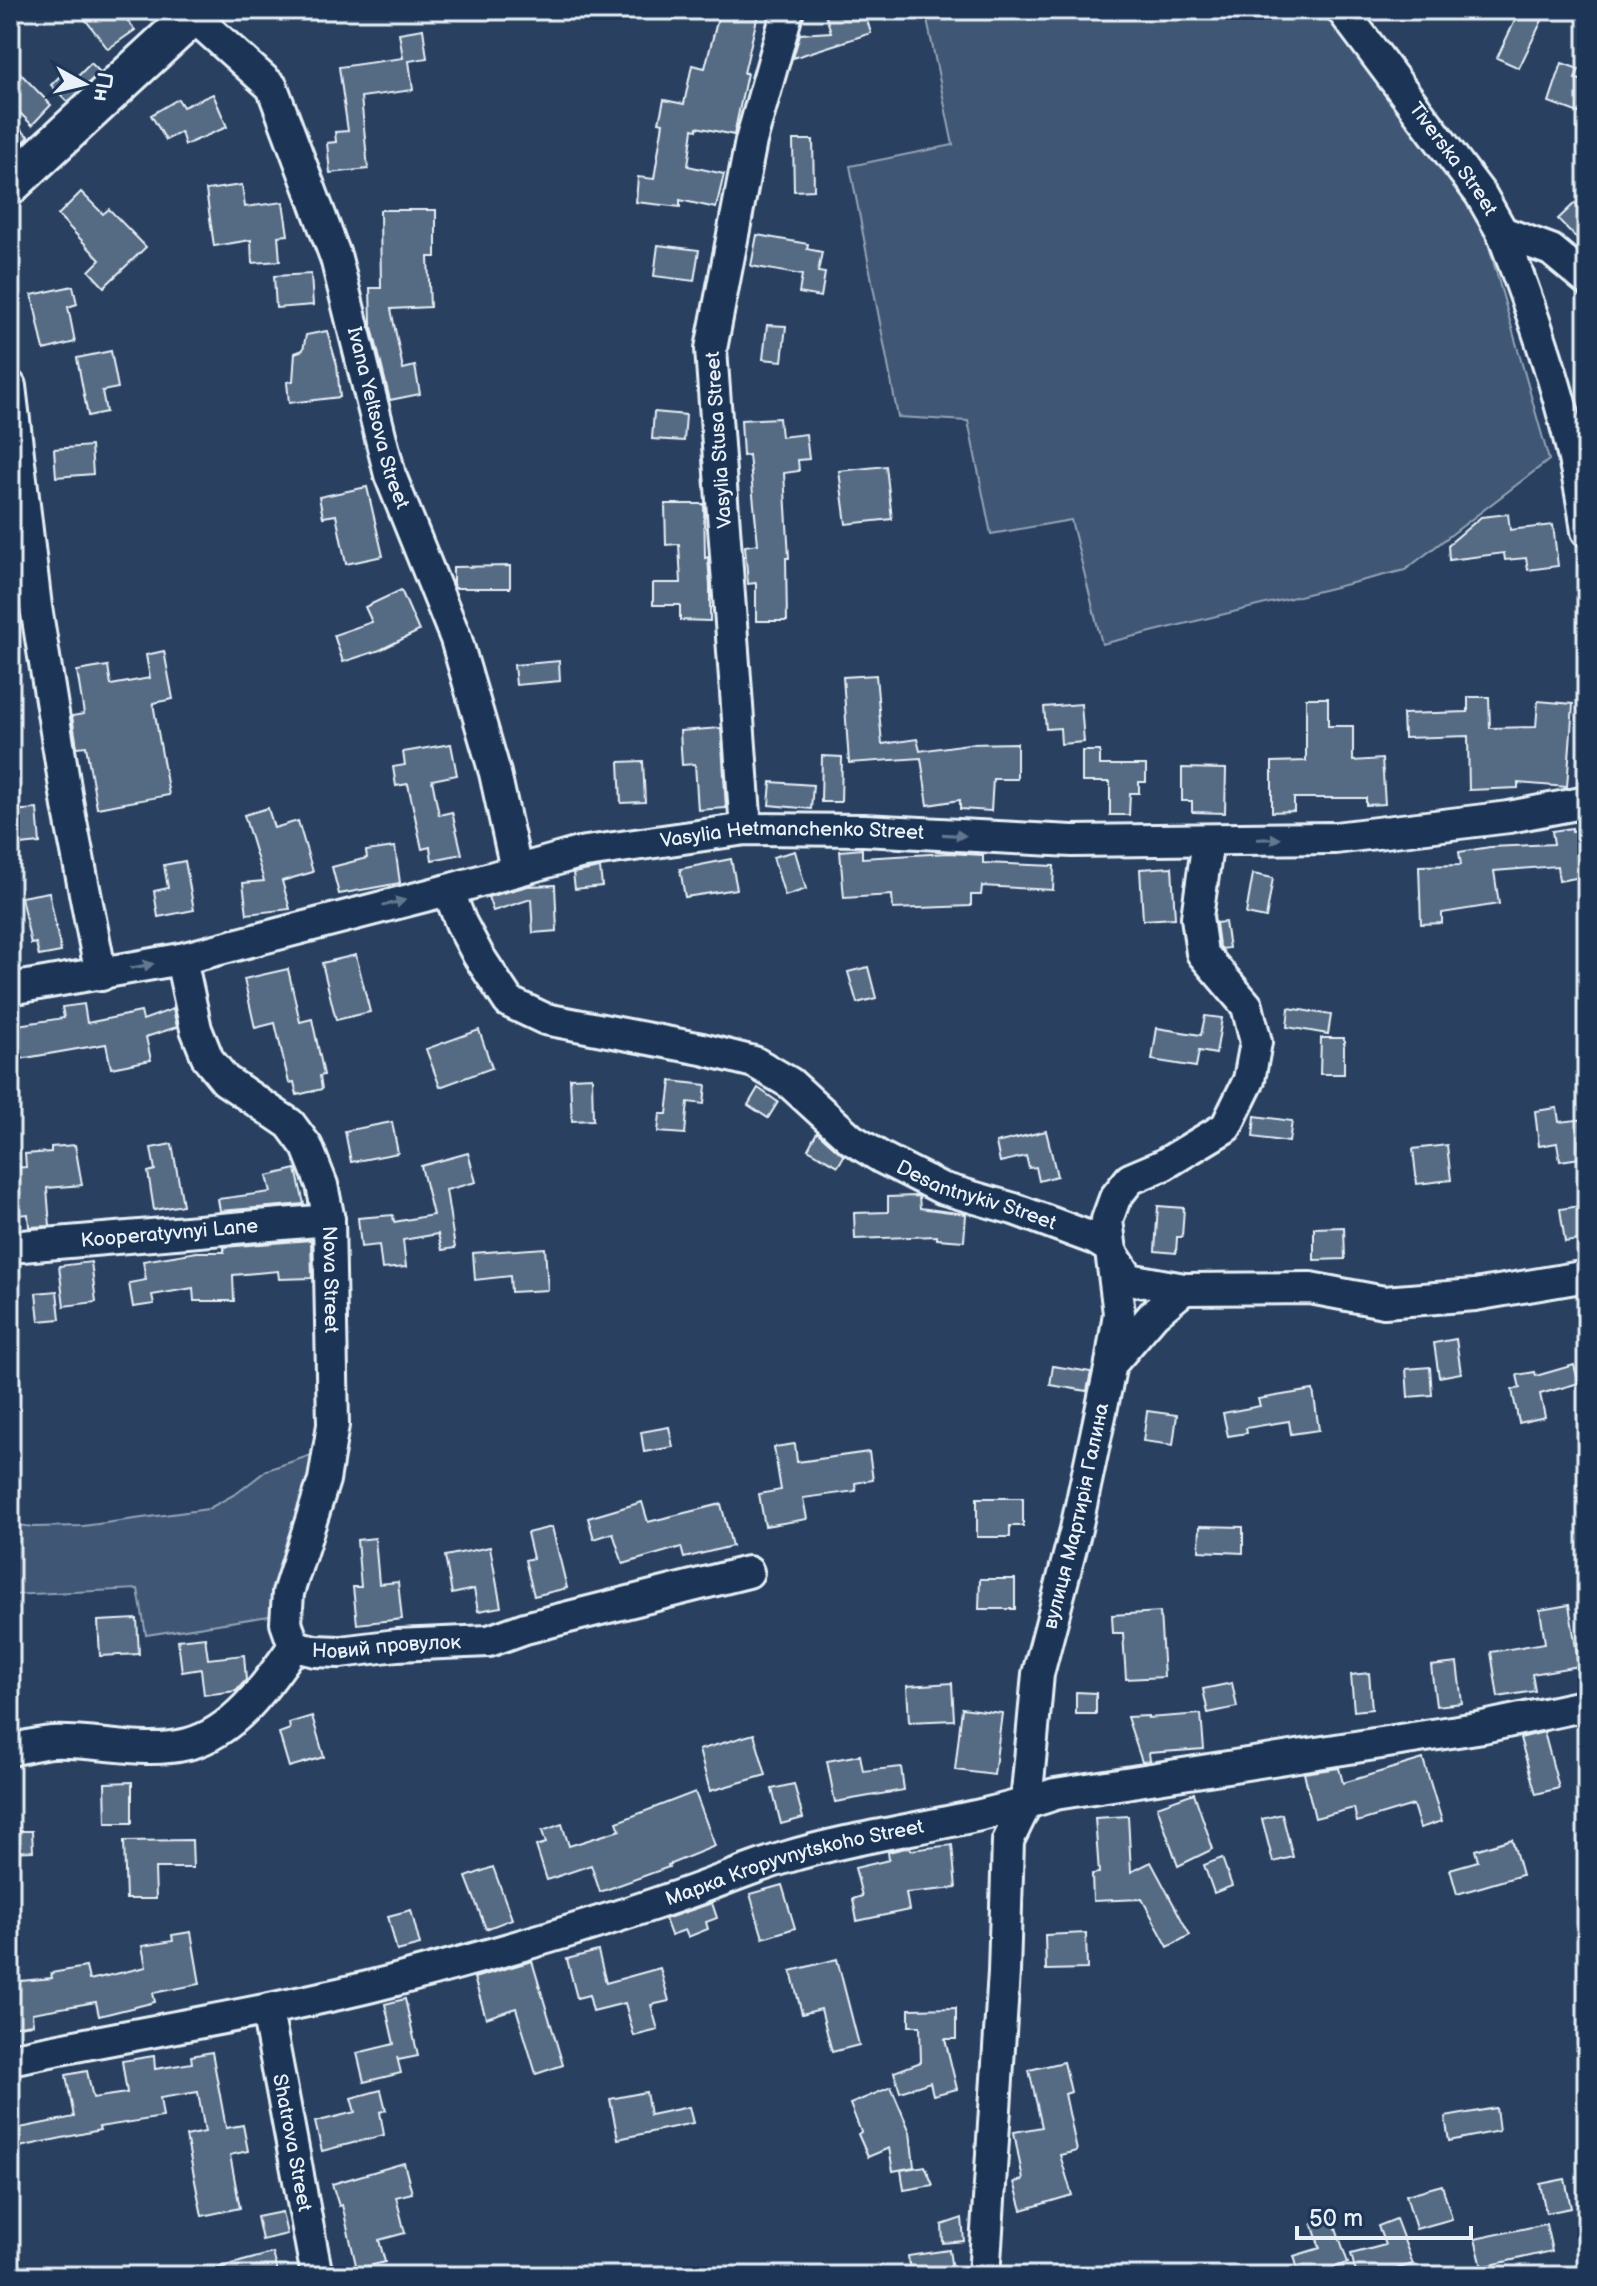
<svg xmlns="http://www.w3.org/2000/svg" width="1597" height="2286" viewBox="0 0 1597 2286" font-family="'Balsamiq Sans',sans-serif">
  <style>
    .green { fill: #415774; stroke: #94a4b6; stroke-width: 2 }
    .building { fill: #556a83; stroke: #e8f1f8; stroke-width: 2 }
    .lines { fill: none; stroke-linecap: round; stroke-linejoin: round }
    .minor-casing { stroke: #e8f1f8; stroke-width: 36 }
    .major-casing { stroke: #e8f1f8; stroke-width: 44 }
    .minor { stroke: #1d3557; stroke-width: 30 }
    .major { stroke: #1d3557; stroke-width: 38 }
    .oneway { fill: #64778f }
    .labels { text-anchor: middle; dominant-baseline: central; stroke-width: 8; stroke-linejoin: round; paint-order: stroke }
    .street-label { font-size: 20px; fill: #e8f1f8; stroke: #1d3557 }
  </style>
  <rect width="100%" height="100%" fill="#294061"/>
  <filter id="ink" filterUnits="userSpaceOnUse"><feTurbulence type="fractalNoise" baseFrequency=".0125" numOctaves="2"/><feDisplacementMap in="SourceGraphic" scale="16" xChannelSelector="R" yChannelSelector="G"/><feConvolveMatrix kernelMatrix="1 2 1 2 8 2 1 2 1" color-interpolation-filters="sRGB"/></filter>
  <g filter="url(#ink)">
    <g class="green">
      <polygon points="925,10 1322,10 1483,225 1549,460 1405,570 1102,644 1071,520 991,534 968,421 898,417 850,166 953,145"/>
      <polygon points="320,1452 269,1616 146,1635 138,1589 10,1595 10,1524 33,1527 83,1526 208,1509 237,1493 267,1470"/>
    </g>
    <g class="building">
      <polygon points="78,10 119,10 135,30 108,49"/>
      <polygon points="720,10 759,10 744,73 747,73 734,135 697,127 697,130 693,129 688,166 724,174 716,208 680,200 680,207 636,202 638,177 654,179 663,123 659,122 664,100 684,104 692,65 705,68"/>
      <polygon points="824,10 864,10 871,33 793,58 800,34 831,32"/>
      <polygon points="1520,10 1547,10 1519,68 1497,58"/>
      <polygon points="423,29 427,58 409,61 413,90 361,97 368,169 330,173 327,143 336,142 335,132 348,131 339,67 403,58 399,33"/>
      <polygon points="91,63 100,72 68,102 51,85 64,72 73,81"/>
      <polygon points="1562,63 1579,69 1575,79 1587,81 1587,116 1549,102"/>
      <polygon points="19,72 51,105 32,125 10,103 10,81"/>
      <polygon points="213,94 227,127 185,145 181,132 166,140 151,115 178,99 183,107"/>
      <polygon points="10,120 29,137 10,155"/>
      <polygon points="793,140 813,140 814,190 794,191"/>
      <polygon points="242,185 245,207 283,202 288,235 278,236 280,261 252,263 251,240 214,246 206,190"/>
      <polygon points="81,192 103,214 109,209 146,247 104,287 89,271 100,260 58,215"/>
      <polygon points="1575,203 1587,215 1587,249 1558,219"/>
      <polygon points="380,210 436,210 436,257 428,257 430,307 391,309 403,369 415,366 420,394 390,400 371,323 370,288 381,288"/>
      <polygon points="757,235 808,244 807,249 822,252 818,272 825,273 821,297 799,293 802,275 751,266"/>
      <polygon points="658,245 699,250 694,281 654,276"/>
      <polygon points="311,274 313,305 276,308 274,276"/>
      <polygon points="73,286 77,304 68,307 75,342 44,350 32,295"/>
      <polygon points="767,325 786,326 782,361 763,359"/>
      <polygon points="327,331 337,365 340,397 289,403 287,382 293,381 295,353 303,350 306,335"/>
      <polygon points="111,351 118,388 102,391 106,412 88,416 77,358"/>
      <polygon points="654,412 686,415 684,441 652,439"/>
      <polygon points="779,418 781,437 806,434 809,459 798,460 799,471 784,473 789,558 786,558 787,621 756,621 756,583 748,584 745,546 758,544 749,455 743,456 741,420"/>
      <polygon points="91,446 93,474 56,477 54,449"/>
      <polygon points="886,466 892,519 846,524 839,471"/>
      <polygon points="367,487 383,556 346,564 336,515 323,517 319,497"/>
      <polygon points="665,504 704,504 705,558 708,557 710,586 710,621 680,620 680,605 653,605 653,583 681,583 679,544 666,545"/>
      <polygon points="1508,514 1510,530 1553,525 1558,566 1528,570 1526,558 1505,560 1504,553 1449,560 1448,545 1481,517"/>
      <polygon points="510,566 510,588 455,588 453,583 453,567"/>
      <polygon points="401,590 419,631 380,650 343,662 334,635 372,622 365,607"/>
      <polygon points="164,651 173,699 153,703 169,795 97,808 86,746 77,747 72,716 84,714 77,671 108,666 111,685 150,678 146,655"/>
      <polygon points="559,661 560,681 516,685 514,665"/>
      <polygon points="876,675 882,744 917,739 920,751 968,744 1017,743 1017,779 993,779 991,811 960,809 960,800 928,805 921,758 849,763 843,677"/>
      <polygon points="1468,697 1489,697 1490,728 1536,727 1538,701 1573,704 1567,787 1518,783 1518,788 1469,790 1468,736 1404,738 1403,714 1468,712"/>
      <polygon points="1306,698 1328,698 1328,726 1353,726 1353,761 1382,759 1385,804 1366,805 1366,798 1294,798 1294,811 1272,812 1272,762 1306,761"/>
      <polygon points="1081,704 1084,742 1061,744 1060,728 1046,729 1044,707"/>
      <polygon points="721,728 726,808 698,810 695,764 682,765 680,731"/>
      <polygon points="451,744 457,775 432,780 439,815 452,812 462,854 432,860 430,847 422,849 408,784 396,786 393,767 405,765 403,752"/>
      <polygon points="1082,751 1100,751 1100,765 1146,765 1146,782 1139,782 1139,793 1130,793 1129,815 1110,815 1110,782 1082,782"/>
      <polygon points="822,756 842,757 841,802 821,802"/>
      <polygon points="643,761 645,802 621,803 619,762"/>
      <polygon points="1182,768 1226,769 1225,813 1192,812 1192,801 1182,801"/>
      <polygon points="771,782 813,785 811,809 769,805"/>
      <polygon points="268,808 274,828 298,821 313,872 282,881 290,909 247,914 243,883 264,881 244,815"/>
      <polygon points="37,809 40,843 10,846 10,811"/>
      <polygon points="1572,828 1572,831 1587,828 1587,876 1559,881 1557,866 1494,871 1499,904 1442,913 1442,923 1421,924 1419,866 1461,865 1459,852 1490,847 1554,844 1552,831"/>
      <polygon points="395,847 400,883 339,894 332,867 367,858 366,851"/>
      <polygon points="862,849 862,858 948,853 983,855 983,863 1054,866 1053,890 982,886 981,895 971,895 971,906 893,909 892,895 844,898 840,851"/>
      <polygon points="795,851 806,889 785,896 773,857"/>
      <polygon points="731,859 737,889 685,897 680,869"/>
      <polygon points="185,861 194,910 158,917 154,891 168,888 164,865"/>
      <polygon points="1172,867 1175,918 1143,920 1140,869"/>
      <polygon points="600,868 602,886 575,889 573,873"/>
      <polygon points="1253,874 1273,878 1266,918 1246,914"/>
      <polygon points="555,885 557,931 533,933 531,899 493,911 488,897 528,886"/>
      <polygon points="49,892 61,952 39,956 36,943 31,944 21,897"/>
      <polygon points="1225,922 1229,948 1222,949 1219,945 1216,923"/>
      <polygon points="356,955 370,1012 336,1020 322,963"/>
      <polygon points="868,967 876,998 857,1003 848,972"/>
      <polygon points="288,969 300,1022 312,1019 324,1075 320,1076 322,1089 297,1095 294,1082 289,1083 275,1023 255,1028 244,979"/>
      <polygon points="84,1004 87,1023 141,1012 143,1020 173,1009 177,1027 146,1037 151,1060 111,1068 106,1044 14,1060 10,1026 64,1018 62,1007"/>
      <polygon points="1289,1008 1331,1015 1328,1034 1287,1027"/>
      <polygon points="1205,1016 1222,1018 1216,1054 1199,1051 1196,1067 1152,1060 1157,1028 1201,1035"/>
      <polygon points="479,1030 492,1068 440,1087 426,1049"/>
      <polygon points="1321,1038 1344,1038 1344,1074 1320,1074"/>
      <polygon points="592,1077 593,1120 572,1121 570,1078"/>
      <polygon points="671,1081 706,1085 704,1104 688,1102 685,1134 658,1132 660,1114 667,1114"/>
      <polygon points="758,1088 778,1102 768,1118 748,1105"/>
      <polygon points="1557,1108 1559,1122 1586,1119 1587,1157 1560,1161 1557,1143 1539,1146 1535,1111"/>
      <polygon points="1255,1116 1292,1121 1289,1142 1253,1137"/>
      <polygon points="392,1122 398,1153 351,1162 345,1131"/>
      <polygon points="1046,1131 1057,1176 1039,1181 1036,1167 1029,1168 1026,1156 1000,1162 996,1143"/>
      <polygon points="817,1132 844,1156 838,1166 808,1149"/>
      <polygon points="172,1144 183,1205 154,1210 148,1172 155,1170 151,1148"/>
      <polygon points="75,1145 82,1185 47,1188 50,1226 29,1227 28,1214 17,1215 16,1195 10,1195 10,1168 26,1167 25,1154 51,1152 51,1147"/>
      <polygon points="1447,1145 1451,1180 1417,1184 1413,1149"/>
      <polygon points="468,1153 476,1182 446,1190 455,1248 442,1250 438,1234 403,1240 406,1267 382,1269 379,1245 361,1247 358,1218 393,1215 394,1222 433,1215 421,1166"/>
      <polygon points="296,1169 304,1204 220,1211 218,1199 271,1192 267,1176"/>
      <polygon points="917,1196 919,1197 920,1208 966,1214 964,1241 937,1239 937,1236 855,1239 854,1213 888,1212 888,1197"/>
      <polygon points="1587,1205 1587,1239 1565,1242 1560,1209"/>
      <polygon points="1158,1206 1184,1208 1182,1237 1177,1237 1176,1253 1155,1251"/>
      <polygon points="1344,1227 1345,1259 1314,1260 1314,1228"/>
      <polygon points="311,1240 312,1278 279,1279 278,1271 233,1275 234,1301 194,1301 193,1288 152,1295 154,1304 133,1307 129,1283 146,1280 143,1261 197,1252 224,1252 224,1247"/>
      <polygon points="545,1248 548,1290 511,1292 510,1276 475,1280 473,1253"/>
      <polygon points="91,1262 96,1302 64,1306 59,1266"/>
      <polygon points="57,1291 60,1319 39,1321 36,1293"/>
      <polygon points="1456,1339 1461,1373 1439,1377 1434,1343"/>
      <polygon points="1574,1365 1579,1383 1540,1394 1545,1417 1519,1423 1512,1390 1520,1388 1517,1375 1535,1372 1536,1376"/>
      <polygon points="1053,1366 1091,1372 1087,1391 1050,1385"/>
      <polygon points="1430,1367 1432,1395 1408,1397 1406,1369"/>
      <polygon points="1313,1390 1319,1430 1291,1434 1289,1421 1246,1428 1247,1433 1228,1436 1223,1413 1260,1406 1258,1399"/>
      <polygon points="1147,1411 1177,1415 1173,1445 1143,1441"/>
      <polygon points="669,1427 673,1447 644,1452 641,1432"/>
      <polygon points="795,1444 797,1462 869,1452 873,1480 855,1483 856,1491 803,1498 807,1519 765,1526 759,1494 781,1490 774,1447"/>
      <polygon points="977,1498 1023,1498 1023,1526 1010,1526 1010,1537 977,1537"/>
      <polygon points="642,1502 648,1522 721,1504 732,1546 684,1558 681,1547 623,1564 613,1533 594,1539 588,1518"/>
      <polygon points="1200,1526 1243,1527 1243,1553 1199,1551"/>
      <polygon points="552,1527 567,1588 534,1596 525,1560 533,1558 527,1533"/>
      <polygon points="375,1538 379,1584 398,1582 402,1619 357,1624 353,1587 361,1587 357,1540"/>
      <polygon points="490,1547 501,1607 478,1611 474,1589 452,1594 445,1556"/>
      <polygon points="980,1579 1015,1579 1015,1609 979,1609"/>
      <polygon points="1569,1605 1579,1666 1532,1674 1535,1691 1498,1697 1491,1652 1545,1643 1540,1610"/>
      <polygon points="1160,1612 1164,1677 1126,1679 1123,1633 1113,1633 1112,1615"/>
      <polygon points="137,1619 139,1654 100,1656 98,1621"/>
      <polygon points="205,1637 208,1659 244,1655 246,1680 236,1691 204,1695 201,1669 182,1672 178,1640"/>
      <polygon points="1457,1663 1462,1703 1436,1706 1431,1666"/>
      <polygon points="1369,1673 1372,1709 1354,1711 1351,1675"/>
      <polygon points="952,1683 954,1720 909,1722 907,1686"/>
      <polygon points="1232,1683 1237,1707 1208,1713 1203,1689"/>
      <polygon points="1076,1692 1096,1693 1096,1714 1076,1714"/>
      <polygon points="962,1708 1002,1713 994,1775 955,1770"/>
      <polygon points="1201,1714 1204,1749 1149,1753 1150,1761 1142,1762 1127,1717 1148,1716 1148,1718"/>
      <polygon points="312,1716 324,1757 289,1767 279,1733 290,1729 289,1723"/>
      <polygon points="1544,1732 1559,1788 1536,1794 1520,1738"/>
      <polygon points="754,1734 766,1775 710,1791 699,1750"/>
      <polygon points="860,1755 863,1771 901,1767 904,1790 835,1802 827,1761"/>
      <polygon points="1423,1759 1442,1821 1420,1828 1413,1805 1357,1822 1354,1808 1315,1818 1304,1773 1339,1768 1343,1783"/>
      <polygon points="132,1782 132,1823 106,1823 105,1783"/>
      <polygon points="794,1784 803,1818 781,1824 772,1789"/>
      <polygon points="695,1792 715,1846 668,1865 669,1867 600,1892 591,1865 547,1880 536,1846 546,1843 542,1831 562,1824 569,1846 620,1830 617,1822"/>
      <polygon points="1194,1793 1213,1849 1178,1866 1157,1806"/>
      <polygon points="1282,1814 1293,1857 1273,1862 1262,1819"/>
      <polygon points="1128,1816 1131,1872 1151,1862 1190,1935 1168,1947 1142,1899 1093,1901 1092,1874 1099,1873 1095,1818"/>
      <polygon points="10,1831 32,1831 33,1851 10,1852"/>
      <polygon points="1512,1839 1522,1875 1457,1894 1450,1869 1478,1861 1475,1850"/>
      <polygon points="192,1840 193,1868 155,1868 156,1899 126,1899 124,1841"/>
      <polygon points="952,1845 956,1888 906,1893 909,1910 857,1921 853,1899 862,1896 855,1868 889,1860 888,1852 910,1847 911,1850"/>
      <polygon points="1222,1858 1232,1886 1214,1893 1204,1865"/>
      <polygon points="493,1867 512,1919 486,1929 466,1877"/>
      <polygon points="782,1885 795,1928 763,1938 750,1894"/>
      <polygon points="712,1903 717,1918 706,1922 708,1929 688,1937 685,1930 671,1935 665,1919"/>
      <polygon points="411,1910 420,1945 397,1951 388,1916"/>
      <polygon points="191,1932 200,1984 153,1993 155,2002 99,2016 96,2002 32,2013 33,2024 10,2027 10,1982 52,1978 51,1973 86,1967 89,1980 146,1967 142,1946 173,1941 172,1935"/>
      <polygon points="1086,1933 1087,1969 1046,1970 1045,1935"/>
      <polygon points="598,1951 606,1983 660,1968 669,2001 651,2005 658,2030 634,2036 625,2003 593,2011 589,1995 577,1998 567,1959"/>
      <polygon points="837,1959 859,2045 832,2052 821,2009 802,2014 791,1971"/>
      <polygon points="532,1961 563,2065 536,2074 516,2008 486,2018 474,1978"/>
      <polygon points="405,1999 418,2056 398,2060 397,2057 401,2073 364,2082 357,2053 394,2044 385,2004"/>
      <polygon points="956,2008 956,2039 945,2039 957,2089 933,2095 930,2082 900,2092 894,2072 921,2062 920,2026 909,2026 909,2009"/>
      <polygon points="212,2052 226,2128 243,2125 248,2151 230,2155 240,2208 202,2216 186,2136 205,2132 198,2092 160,2098 163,2117 99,2127 100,2130 10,2149 10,2130 74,2117 66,2075 87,2071 93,2098 127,2093 122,2061 154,2056 155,2069 192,2063 191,2056"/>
      <polygon points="1064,2062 1071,2092 1065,2094 1077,2151 1060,2155 1072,2195 1022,2210 1014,2182 1023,2180 1014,2132 1042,2127 1029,2070"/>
      <polygon points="891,2087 910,2132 914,2167 893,2171 889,2148 868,2157 858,2134 861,2132 850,2104"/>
      <polygon points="381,2090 386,2110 380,2112 384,2135 322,2151 315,2122 355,2112 351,2098"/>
      <polygon points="646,2092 650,2115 689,2107 693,2123 618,2139 610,2099"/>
      <polygon points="1496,2108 1499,2131 1449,2141 1445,2117"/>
      <polygon points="404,2163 412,2193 396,2197 405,2233 379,2240 385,2262 357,2269 342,2205 339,2206 332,2184"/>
      <polygon points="925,2166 933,2185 904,2190 901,2170"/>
      <polygon points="1565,2179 1571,2208 1546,2213 1540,2184"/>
      <polygon points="1442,2185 1452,2219 1416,2229 1406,2195"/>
      <polygon points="282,2212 287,2234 262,2240 257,2217"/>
      <polygon points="1332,2216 1348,2263 1309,2276 1300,2276 1294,2256 1320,2248 1312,2223"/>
      <polygon points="962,2218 964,2241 943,2243 942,2225"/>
      <polygon points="1396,2219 1413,2264 1371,2276 1357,2276 1351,2254 1385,2245 1378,2226"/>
      <polygon points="1546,2224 1552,2251 1482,2267 1475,2239"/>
      <polygon points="949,2250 953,2276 911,2276 908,2256"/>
      <polygon points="273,2253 279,2276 211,2276 210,2270"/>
    </g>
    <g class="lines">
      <g class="minor-casing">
        <g id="minor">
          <path id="s1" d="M174,10L193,16L272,87L336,258L390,475L456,639L495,773L516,869"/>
          <path id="s2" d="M1342,10L1481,195L1502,232L1551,250L1587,280"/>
          <path d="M1502,232C1539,330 1573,427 1587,531"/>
          <polyline points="10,386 36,607 68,806 101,975"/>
          <polyline points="746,829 711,349 751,141 788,10"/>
          <path id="s3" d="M448,890L461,923L478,955L509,1002L545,1019L702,1049L754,1062L790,1083L851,1139L882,1158L941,1188L1014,1209L1095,1239L1108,1247L1129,1279L1184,1289L1310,1288L1384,1302L1475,1295L1587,1276"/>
          <path id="s4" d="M181,959L196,1029L208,1059L225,1080L290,1124L307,1147L322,1185L329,1220L333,1425L324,1480L288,1593L286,1623L294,1646"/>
          <path id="s5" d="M10,989L181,959L448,890L579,853L746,829L864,830L1072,841L1335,838L1509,817L1587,802"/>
          <path id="s6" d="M10,1247L329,1220"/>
          <polyline points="1111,1364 1154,1314 1184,1289"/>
          <path id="s7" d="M10,1750C24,1747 38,1743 52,1742C97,1740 143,1755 188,1744C235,1732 268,1683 294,1646L315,1651L340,1652L397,1645L489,1641L525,1628L748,1572"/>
          <path id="s8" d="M267,2011L317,2276"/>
          <path id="s9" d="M10,2059C139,2032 269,2013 396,1980C490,1955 584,1929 675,1897C712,1885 747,1869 784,1858C872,1831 970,1824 1055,1794L1483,1727L1587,1705"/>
          <path id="s10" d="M984,2276L1004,1972L1008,1841L1026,1804L1038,1674L1076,1529L1111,1364L1119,1313L1107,1220L1115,1198L1130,1179L1163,1165L1226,1127L1249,1080L1256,1042L1247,1006L1202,953L1197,917L1208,840"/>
        </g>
      </g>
      <g class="major-casing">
        <polyline id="major" points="10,185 199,10"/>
      </g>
      <use href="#minor" class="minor"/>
      <use href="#major" class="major"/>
    </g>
    <defs><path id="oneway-solid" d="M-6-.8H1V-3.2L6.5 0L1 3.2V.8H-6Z" transform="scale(2)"/></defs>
    <g class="oneway">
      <use href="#oneway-solid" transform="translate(954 835) rotate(3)"/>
      <use href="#oneway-solid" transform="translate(1269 839) rotate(-1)"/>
      <use href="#oneway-solid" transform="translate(394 903) rotate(-14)"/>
      <use href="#oneway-solid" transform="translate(142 966) rotate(-11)"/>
    </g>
  </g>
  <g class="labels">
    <g class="street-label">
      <text stroke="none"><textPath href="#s2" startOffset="186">Tiverska Street</textPath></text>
      <text stroke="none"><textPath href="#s1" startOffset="474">Ivana Yeltsova Street</textPath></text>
      <text transform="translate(719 440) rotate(-94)">Vasylia Stusa Street</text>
      <text stroke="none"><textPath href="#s5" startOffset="800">Vasylia Hetmanchenko Street</textPath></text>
      <text stroke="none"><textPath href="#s3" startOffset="644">Desantnykiv Street</textPath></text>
      <text stroke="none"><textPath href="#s6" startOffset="160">Kooperatyvnyi Lane</textPath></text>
      <text stroke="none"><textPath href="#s4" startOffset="374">Nova Street</textPath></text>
      <text stroke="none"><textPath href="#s10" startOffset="770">вулиця Мартирія Галина</textPath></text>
      <text stroke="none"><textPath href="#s7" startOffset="420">Новий провулок</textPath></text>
      <text stroke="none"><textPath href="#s9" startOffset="810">Марка Kropyvnytskoho Street</textPath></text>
      <text stroke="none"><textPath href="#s8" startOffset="134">Shatrova Street</textPath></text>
    </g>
  </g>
  <rect width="1597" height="2286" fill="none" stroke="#1d3557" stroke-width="40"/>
  <rect x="20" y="20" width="1557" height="2246" fill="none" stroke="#e8f1f8" stroke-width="3" filter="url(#ink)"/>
  <g transform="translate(84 84) rotate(98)" stroke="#1d3557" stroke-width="6" paint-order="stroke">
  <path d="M0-6L14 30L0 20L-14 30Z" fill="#e8f1f8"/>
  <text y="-12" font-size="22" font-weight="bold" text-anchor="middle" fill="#e8f1f8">Пн</text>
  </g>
  <path d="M1297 2226v12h174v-12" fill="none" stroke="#e8f1f8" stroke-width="4"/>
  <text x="1309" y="2226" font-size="24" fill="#e8f1f8" stroke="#1d3557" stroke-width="6" paint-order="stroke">50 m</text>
</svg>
